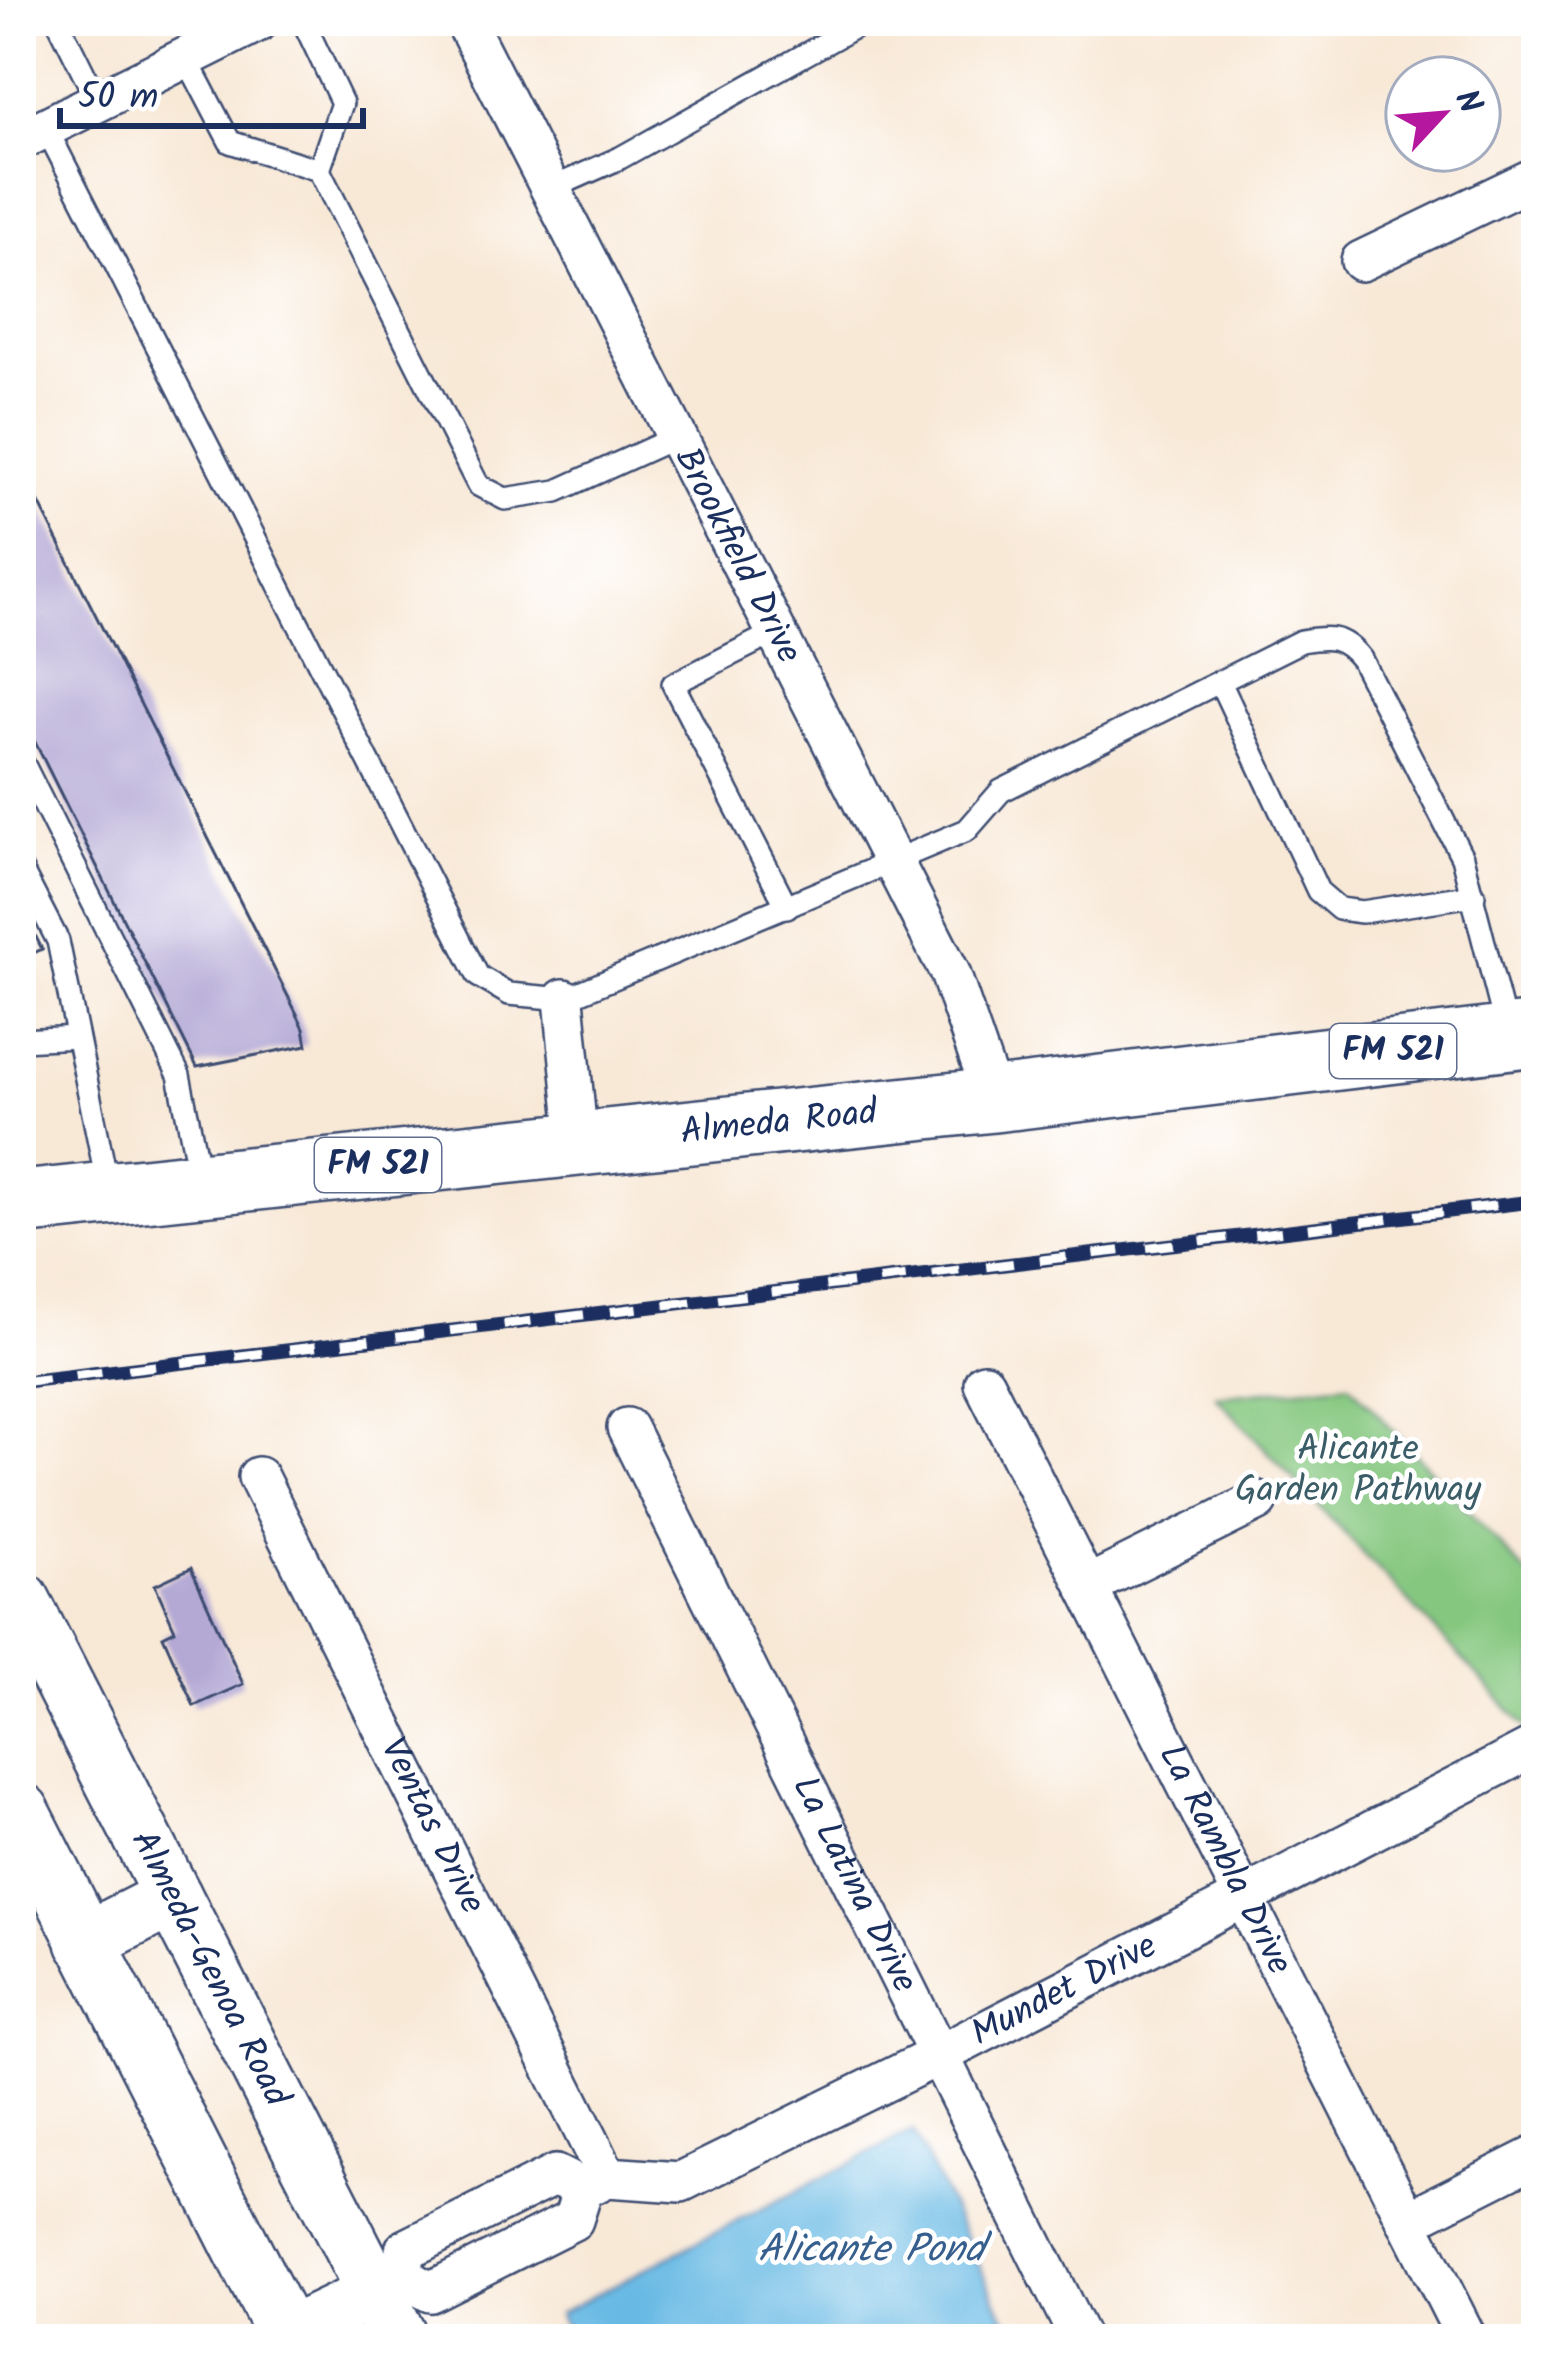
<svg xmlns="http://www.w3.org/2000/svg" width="1557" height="2360" viewBox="0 0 1557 2360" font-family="Kalam,sans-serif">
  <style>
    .green { fill: #85c77f; stroke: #507b6e; stroke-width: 3 }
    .water { fill: #68b9e4; stroke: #4274a1; stroke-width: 3 }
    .building { fill: #b4a9d5 }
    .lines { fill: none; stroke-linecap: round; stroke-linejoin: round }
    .service-casing { stroke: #3c4b70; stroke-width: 26 }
    .minor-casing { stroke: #3c4b70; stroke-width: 44 }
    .tertiary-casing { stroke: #3c4b70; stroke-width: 56 }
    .secondary-casing { stroke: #3c4b70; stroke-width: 62 }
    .primary-casing { stroke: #3c4b70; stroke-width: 68 }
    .service { stroke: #fff; stroke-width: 21 }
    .minor { stroke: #fff; stroke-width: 39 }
    .tertiary { stroke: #fff; stroke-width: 51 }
    .secondary { stroke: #fff; stroke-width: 57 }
    .primary { stroke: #fff; stroke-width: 63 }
    .rail-casing { stroke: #1b2f5e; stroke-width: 14 }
    .rail { stroke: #fff; stroke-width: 9; stroke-dasharray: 27; stroke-linecap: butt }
    .labels { text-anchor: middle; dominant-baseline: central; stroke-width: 9; stroke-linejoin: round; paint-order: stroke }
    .shield { fill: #fff; stroke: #5f6d8e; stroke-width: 3 }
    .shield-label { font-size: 33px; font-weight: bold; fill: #1b2f5e }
    .street-label { font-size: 36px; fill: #1b2f5e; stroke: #fff }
    .park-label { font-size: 36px; fill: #3b5d68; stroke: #fff }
    .water-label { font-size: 39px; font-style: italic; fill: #365f8d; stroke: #fff }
  </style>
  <rect width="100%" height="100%" fill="#fff"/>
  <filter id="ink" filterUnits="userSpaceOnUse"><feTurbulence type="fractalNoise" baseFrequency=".00833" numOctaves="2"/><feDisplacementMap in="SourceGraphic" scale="24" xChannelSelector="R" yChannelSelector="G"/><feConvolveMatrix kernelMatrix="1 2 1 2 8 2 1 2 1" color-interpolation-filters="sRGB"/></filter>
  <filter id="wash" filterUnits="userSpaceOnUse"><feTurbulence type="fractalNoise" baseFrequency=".004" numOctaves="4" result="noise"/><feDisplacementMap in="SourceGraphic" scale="48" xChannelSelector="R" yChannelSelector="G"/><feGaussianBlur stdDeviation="2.7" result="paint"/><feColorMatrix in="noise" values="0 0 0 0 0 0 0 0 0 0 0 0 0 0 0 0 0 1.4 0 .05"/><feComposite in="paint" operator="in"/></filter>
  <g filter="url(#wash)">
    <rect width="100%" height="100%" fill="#f8e8d6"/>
    <polygon class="green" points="1349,1383 1536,1584 1536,1738 1216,1396"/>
    <polygon class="water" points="913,2131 1016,2339 571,2339 558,2314"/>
    <g id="blocks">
      <g class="building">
        <polygon points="21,467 304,1028 307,1045 197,1067 21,714"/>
        <polygon points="21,907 42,949 21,959"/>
        <polygon points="191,1568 243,1684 194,1706 163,1636 175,1630 155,1585"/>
      </g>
    </g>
  </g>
  <g filter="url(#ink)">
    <use href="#blocks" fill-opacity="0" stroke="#3c4b70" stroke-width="3"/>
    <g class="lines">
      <g class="service-casing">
        <g id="service">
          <polyline points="58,21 98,102"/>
          <polyline points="303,21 342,103 319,170"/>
          <polyline points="186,58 230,142 319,170 478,485 505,499 557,491 676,437"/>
          <path d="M46,128L478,976L509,994L564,999L967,830L1001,791L1301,641C1329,636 1343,636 1361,659L1462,857L1507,1032"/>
          <polyline points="550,189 620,158 865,21"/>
          <polyline points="776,632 673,684 787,907"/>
          <polyline points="1220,682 1318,891 1339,909 1362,912 1474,895"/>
          <polyline points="21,759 179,1075 200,1178"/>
          <polyline points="21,869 58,941 108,1187"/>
          <polyline points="21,1040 77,1037"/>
        </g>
      </g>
      <g class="minor-casing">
        <g id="minor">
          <path id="s1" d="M465,21L950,973L994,1100"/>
          <polyline points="21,140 259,21"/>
          <polyline points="1361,261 1536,177"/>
          <polyline points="564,999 578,1144"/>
          <path id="s2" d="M984,1383L1467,2339"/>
          <path id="s3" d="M627,1428L1080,2339"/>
          <path id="s4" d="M258,1477L607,2177"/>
          <polyline points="1087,1586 1258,1501"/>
          <polyline points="1407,2221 1536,2156"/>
          <path id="s5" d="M403,2277L430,2292L573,2220L583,2189L607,2177L681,2182L939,2055L1536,1746"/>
          <polyline points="403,2277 405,2250 555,2175 583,2189"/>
        </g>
      </g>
      <g class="tertiary-casing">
        <polyline id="tertiary" points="277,2339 375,2292"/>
      </g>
      <g class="secondary-casing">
        <g id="secondary">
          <path id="s6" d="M21,1600L399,2339"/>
          <polyline points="21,1812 288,2339"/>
          <polyline points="85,1942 173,1897"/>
        </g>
      </g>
      <g class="primary-casing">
        <g id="primary">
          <path id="s7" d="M21,1203L994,1100L1536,1034"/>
        </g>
      </g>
      <use href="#service" class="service"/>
      <use href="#minor" class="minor"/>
      <use href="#tertiary" class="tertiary"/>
      <use href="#secondary" class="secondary"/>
      <use href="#primary" class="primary"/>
      <g class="rail-casing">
        <polyline id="rail" points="21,1382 1536,1201"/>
      </g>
      <use href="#rail" class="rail"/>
    </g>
  </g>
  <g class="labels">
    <g class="shield">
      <rect x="1330" y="1024" width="126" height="54" rx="9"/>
      <rect x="315" y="1138" width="126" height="54" rx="9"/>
    </g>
    <g class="shield-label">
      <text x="1393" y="1051">FM 521</text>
      <text x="378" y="1165">FM 521</text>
    </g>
    <g class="street-label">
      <text stroke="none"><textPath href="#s1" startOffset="600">Brookfield Drive</textPath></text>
      <text stroke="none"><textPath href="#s7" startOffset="762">Almeda Road</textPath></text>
      <text stroke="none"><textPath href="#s4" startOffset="390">Ventas Drive</textPath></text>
      <text stroke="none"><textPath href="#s2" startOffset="534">La Rambla Drive</textPath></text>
      <text stroke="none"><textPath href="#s3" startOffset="510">La Latina Drive</textPath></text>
      <text stroke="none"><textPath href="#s6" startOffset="414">Almeda-Genoa Road</textPath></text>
      <text stroke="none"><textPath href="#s5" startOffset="753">Mundet Drive</textPath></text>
    </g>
    <g class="park-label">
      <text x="1358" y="1450">Alicante<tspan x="1358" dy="41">Garden Pathway</tspan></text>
    </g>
    <g class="water-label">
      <text x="871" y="2251">Alicante Pond</text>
    </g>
  </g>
  <rect width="1557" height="2360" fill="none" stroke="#fff" stroke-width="72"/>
  <g transform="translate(1443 114) rotate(64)"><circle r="57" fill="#ffffff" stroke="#a4acbf" stroke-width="3"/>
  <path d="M0-9L21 45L0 30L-21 45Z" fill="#b5179e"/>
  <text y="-18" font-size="33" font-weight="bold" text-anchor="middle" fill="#1b2f5e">N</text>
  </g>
  <path d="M60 108v18h303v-18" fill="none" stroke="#1b2f5e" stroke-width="6"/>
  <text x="78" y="108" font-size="36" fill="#1b2f5e" stroke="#ffffff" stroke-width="9" paint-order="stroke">50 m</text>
</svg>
